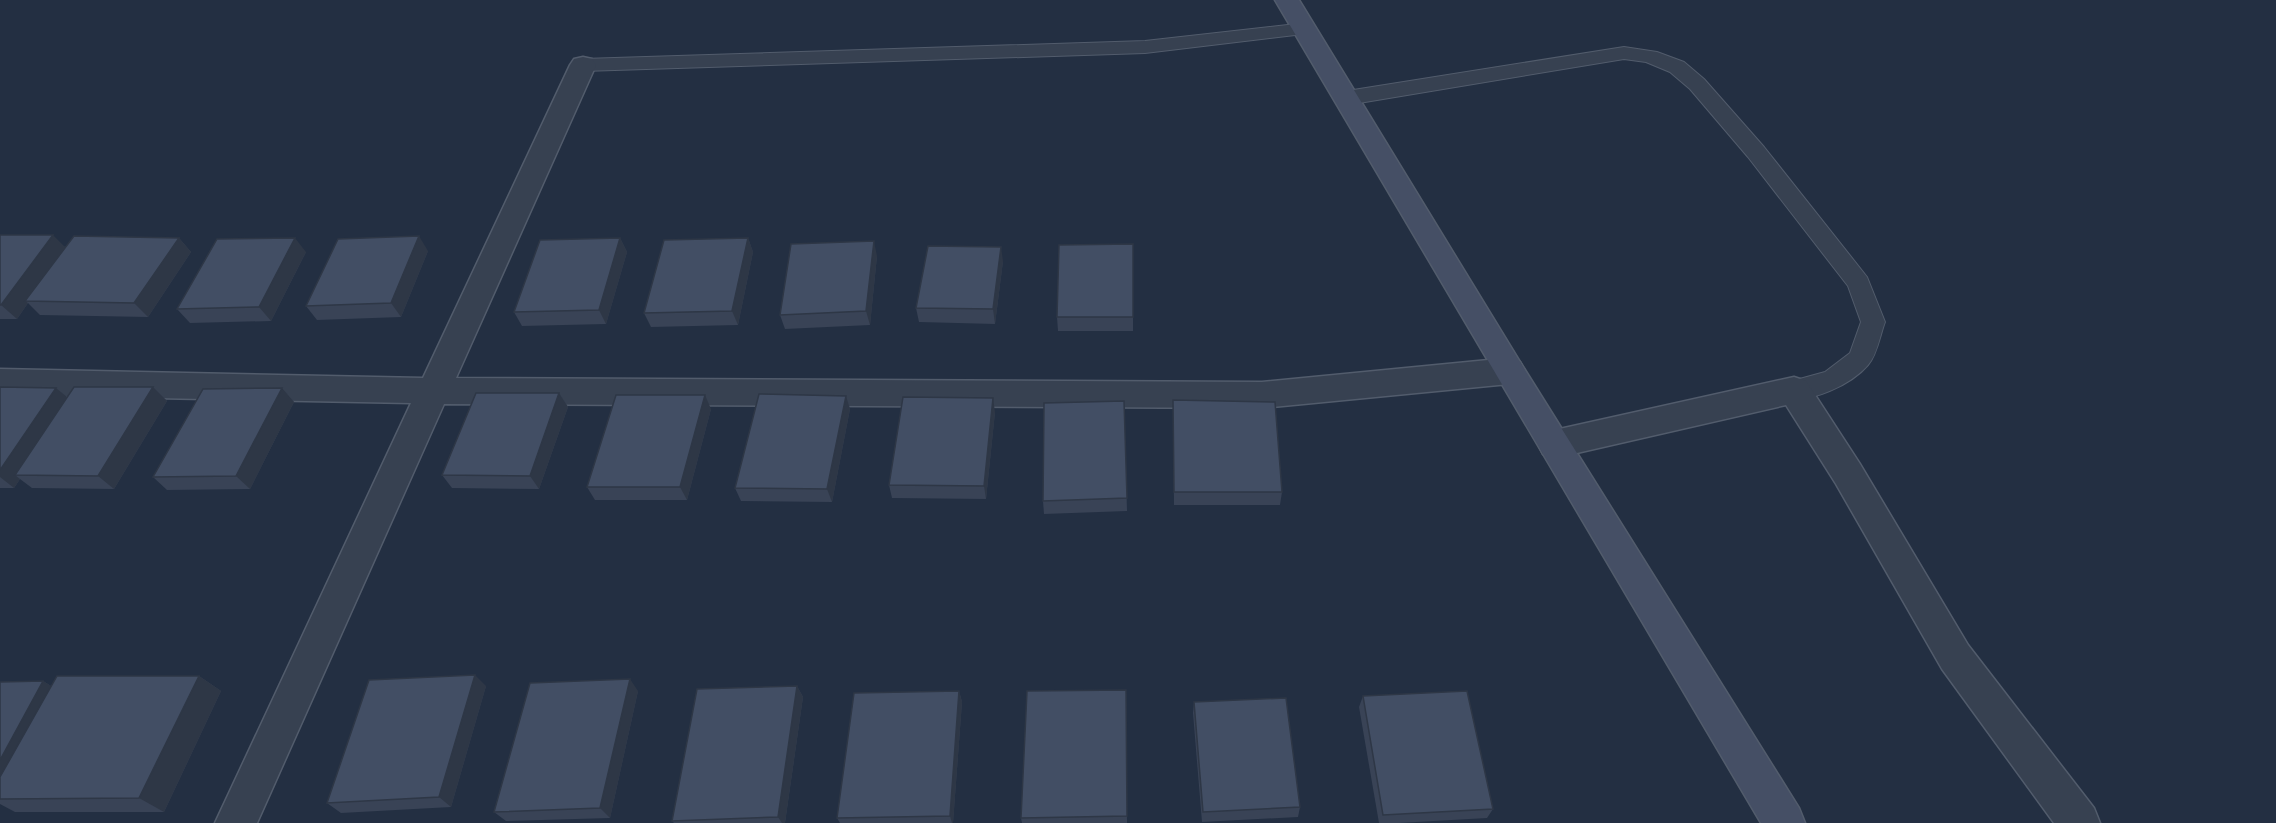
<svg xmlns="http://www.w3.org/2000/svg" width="2276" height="823" viewBox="0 0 2276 823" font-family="'Golos Text',sans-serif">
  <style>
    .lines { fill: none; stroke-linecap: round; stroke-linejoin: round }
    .lane-casing { stroke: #525c6c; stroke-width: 2 }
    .street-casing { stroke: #525c6c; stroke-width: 3 }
    .secondary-casing { stroke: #525c6c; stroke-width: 3 }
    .lane { fill: #374151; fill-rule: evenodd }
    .street { fill: #374151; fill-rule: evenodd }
    .secondary { fill: #454f65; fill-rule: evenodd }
    .wall { fill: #394356 }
    .shaded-wall { fill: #2e3746 }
    .building { fill: #424e64; stroke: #2e3746; stroke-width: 1.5 }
  </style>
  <rect width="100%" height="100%" fill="#232f42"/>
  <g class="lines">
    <g class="lane-casing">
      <g id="lane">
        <polygon points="1305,23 1312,25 1315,29 1312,33 1145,53 583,71 576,69 573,65 576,61 583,59 1145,41"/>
        <path d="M1624,47L1657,52L1684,62L1704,79L1764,147L1867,277L1885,322C1880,335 1877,355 1868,365C1852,384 1809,405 1785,397L1781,390L1785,383L1825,372L1850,353L1861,322L1848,286L1748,157L1690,89L1670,72L1646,62L1624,59L1347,105L1340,103L1337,98L1340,93L1347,91Z"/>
      </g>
    </g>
    <g class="street-casing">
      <g id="street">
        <polygon points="583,57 592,59 596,65 456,378 1262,382 1509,358 1520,362 1525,371 1520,380 1509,384 1262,408 444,404 257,823 215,823 411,403 0,395 0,369 423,378 570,65 574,59"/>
        <polygon points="1794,377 1806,381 1860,464 1968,645 2094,808 2100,823 2054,823 1942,669 1836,484 1786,405 1555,458 1543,454 1538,444 1543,434 1555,430"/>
      </g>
    </g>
    <g class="secondary-casing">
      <polygon id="secondary" points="1275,0 1299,0 1520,362 1799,808 1805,823 1761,823"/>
    </g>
    <use href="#lane" class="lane"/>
    <use href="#street" class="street"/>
    <use href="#secondary" class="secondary"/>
  </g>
  <g class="wall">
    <polygon points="0,235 66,247 179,238 191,252 148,317 40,315 28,303 17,319 0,319"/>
    <polygon points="620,238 627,252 606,324 522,326 514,312"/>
    <polygon points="748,238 753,252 738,325 651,327 644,313"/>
    <polygon points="1133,244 1133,331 1058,331 1057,317"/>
    <polygon points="428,251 401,317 317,320 306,306"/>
    <polygon points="306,252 271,321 190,323 177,309"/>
    <polygon points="877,256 870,325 785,329 780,315"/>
    <polygon points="1003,261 995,324 919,322 916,308"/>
    <polygon points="0,387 56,388 67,397 153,387 167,401 114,489 32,488 20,479 14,488 0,488"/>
    <polygon points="282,388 294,402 250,489 167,490 153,477"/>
    <polygon points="559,393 568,407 539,489 452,488 442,475"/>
    <polygon points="846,396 850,409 832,502 741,501 735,488"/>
    <polygon points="1173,400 1282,492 1280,505 1174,505"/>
    <polygon points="1124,401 1127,511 1044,514 1043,501"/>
    <polygon points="711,409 687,500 595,500 587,487"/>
    <polygon points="995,412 986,499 892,498 889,485"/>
    <polygon points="199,676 221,691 164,812 15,812 0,804 0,682 43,681 51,686"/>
    <polygon points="486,686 451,807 341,813 327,803"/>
    <polygon points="797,686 803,697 785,823 674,823 672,821"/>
    <polygon points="1126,690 1127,823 1022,823 1021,818"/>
    <polygon points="638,691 610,818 506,821 494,812"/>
    <polygon points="959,691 962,702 953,823 840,823 837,818"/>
    <polygon points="1363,696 1493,809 1487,818 1399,823 1379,823 1359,707"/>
    <polygon points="1194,702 1300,807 1298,817 1202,822 1193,713"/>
  </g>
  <g class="shaded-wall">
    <polygon points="53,235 67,249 25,301 28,303 17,319 1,305"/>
    <polygon points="419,236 428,251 401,317 391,303"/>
    <polygon points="179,238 191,252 148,317 134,303"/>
    <polygon points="295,238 306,252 271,321 259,307"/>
    <polygon points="620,238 627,252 606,324 599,310"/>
    <polygon points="748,238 753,252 738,325 732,311"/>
    <polygon points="874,241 877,256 870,325 866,311"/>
    <polygon points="1001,247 1003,261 995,324 993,309"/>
    <polygon points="153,387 167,401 114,489 98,476"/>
    <polygon points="56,388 72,401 15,475 20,479 14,488 0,477 0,470"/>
    <polygon points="282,388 294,402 250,489 236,476"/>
    <polygon points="559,393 568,407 539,489 530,476"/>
    <polygon points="705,395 711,409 687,500 680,487"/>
    <polygon points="846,396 850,409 832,502 827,489"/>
    <polygon points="993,398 995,412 986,499 984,486"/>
    <polygon points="475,675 486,686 451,807 439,797"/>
    <polygon points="199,676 221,691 164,812 139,798"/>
    <polygon points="630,679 638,691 610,818 600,808"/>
    <polygon points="43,681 61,692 0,799 0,760"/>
    <polygon points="797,686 803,697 785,823 782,823 778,817"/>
    <polygon points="959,691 962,702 953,823 952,823 950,816"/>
  </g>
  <g class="building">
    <polygon points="0,235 53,235 1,305 0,305"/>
    <polygon points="74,236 179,238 134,303 25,301"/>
    <polygon points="419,236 391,303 306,306 338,239"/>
    <polygon points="295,238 259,307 177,309 217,239"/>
    <polygon points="620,238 599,310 514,312 540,240"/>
    <polygon points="748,238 732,311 644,313 664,240"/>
    <polygon points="874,241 866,311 780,315 791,244"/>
    <polygon points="1133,244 1133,317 1057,317 1059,245"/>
    <polygon points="928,246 1001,247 993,309 916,308"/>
    <polygon points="0,387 56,388 0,470"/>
    <polygon points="74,387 153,387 98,476 15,475"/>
    <polygon points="282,388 236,476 153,477 203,389"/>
    <polygon points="476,393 559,393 530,476 442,475"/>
    <polygon points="759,394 846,396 827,489 735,488"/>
    <polygon points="616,395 705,395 680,487 587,487"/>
    <polygon points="903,397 993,398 984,486 889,485"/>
    <polygon points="1173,400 1275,402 1282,492 1174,492"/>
    <polygon points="1124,401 1127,498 1043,501 1044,403"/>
    <polygon points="475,675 439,797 327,803 369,680"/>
    <polygon points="57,676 199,676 139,798 0,799 0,777"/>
    <polygon points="630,679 600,808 494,812 530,683"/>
    <polygon points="43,681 0,760 0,682"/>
    <polygon points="797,686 778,817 672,821 697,689"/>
    <polygon points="1126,690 1127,816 1021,818 1027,691"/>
    <polygon points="959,691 950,816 837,818 854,693"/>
    <polygon points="1467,691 1493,809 1383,815 1363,696"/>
    <polygon points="1286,698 1300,807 1203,812 1194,702"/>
  </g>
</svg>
